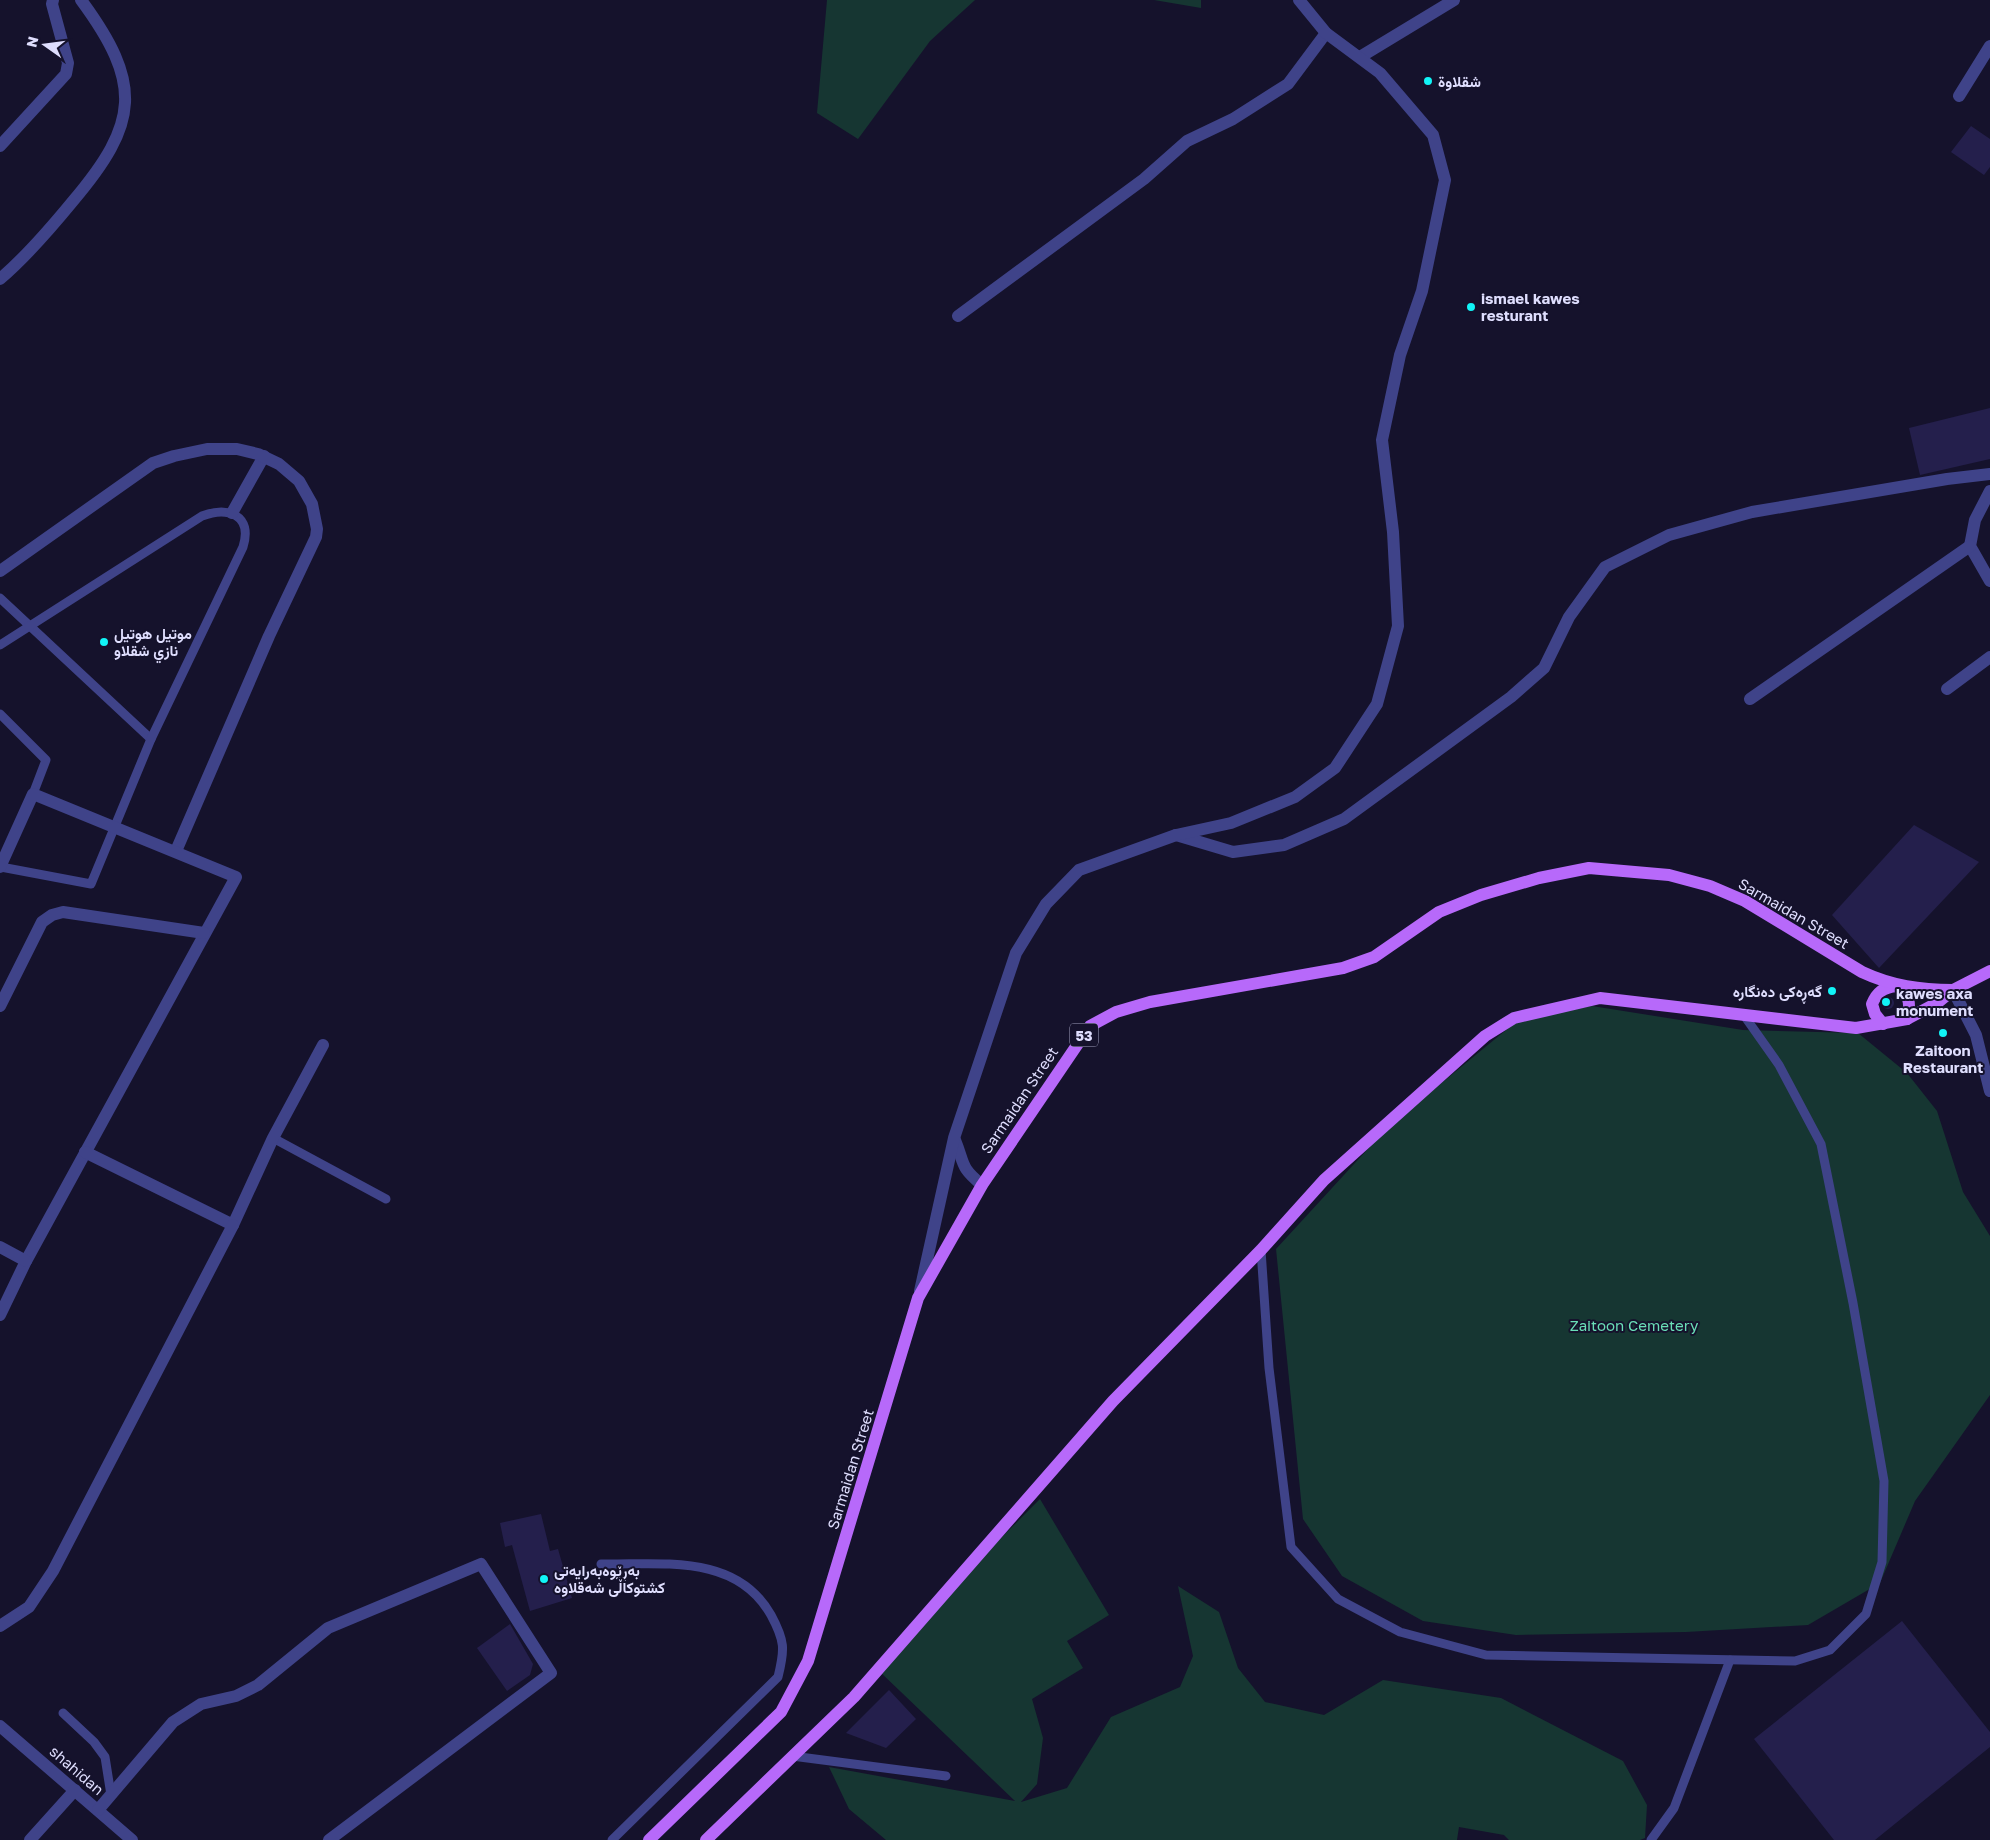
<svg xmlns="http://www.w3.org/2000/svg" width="1990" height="1840" viewBox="0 0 1990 1840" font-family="'Golos Text',Vazirmatn,sans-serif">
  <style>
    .green { fill: #163632 }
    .building { fill: #241f4c }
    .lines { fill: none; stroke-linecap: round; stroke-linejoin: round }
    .service { stroke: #3f4389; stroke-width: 9 }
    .minor { stroke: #3f4389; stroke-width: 12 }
    .tertiary { stroke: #3f4389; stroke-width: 12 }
    .primary { stroke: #b769fa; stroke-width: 12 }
    .poi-dot { fill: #11f4f7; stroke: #15122c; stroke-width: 2 }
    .labels { text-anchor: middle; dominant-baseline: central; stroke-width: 4; stroke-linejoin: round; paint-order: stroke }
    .shield { fill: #15122c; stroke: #a2a1bf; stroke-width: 1 }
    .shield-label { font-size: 14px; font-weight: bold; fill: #dfdefe }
    .poi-label { font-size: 15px; font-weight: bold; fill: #dfdefe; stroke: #15122c; text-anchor: start }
    .street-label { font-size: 15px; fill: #dfdefe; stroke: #15122c }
    .park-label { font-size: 15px; fill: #6adeb7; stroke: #15122c }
  </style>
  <rect width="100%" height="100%" fill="#15122c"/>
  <g class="green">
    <polygon points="827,0 975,0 930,41 858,139 817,113"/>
    <polygon points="1154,0 1201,0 1201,8"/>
    <polygon points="1592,1006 1743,1030 1858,1033 1907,1073 1937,1111 1963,1192 1990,1236 1990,1395 1915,1501 1880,1583 1808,1625 1686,1632 1516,1635 1423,1621 1342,1576 1303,1519 1276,1249 1388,1127 1517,1021"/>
    <polygon points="1040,1499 1109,1615 1067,1641 1083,1668 1032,1699 1043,1738 1037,1784 1021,1802 1067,1788 1111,1717 1180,1687 1193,1656 1178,1586 1219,1612 1238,1668 1265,1702 1324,1715 1383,1680 1501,1698 1623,1761 1647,1805 1645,1838 1640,1840 1509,1840 1504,1835 1459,1827 1457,1840 886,1840 849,1809 829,1767 1015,1801 878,1670 937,1602"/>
  </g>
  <g class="building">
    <polygon points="1971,126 1990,139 1990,167 1984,175 1951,152"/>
    <polygon points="1990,408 1990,459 1920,475 1909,428"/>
    <polygon points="1914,825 1979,862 1879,968 1832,915"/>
    <circle cx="1888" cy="1003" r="6"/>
    <polygon points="541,1514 550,1551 558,1549 572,1598 530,1611 512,1545 505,1547 500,1523"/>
    <polygon points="1902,1621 1990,1732 1990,1747 1875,1840 1834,1840 1754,1739"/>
    <polygon points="510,1624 533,1664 530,1675 507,1691 477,1648"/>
    <polygon points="889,1690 916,1719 886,1748 846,1733"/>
  </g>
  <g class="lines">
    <g class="service">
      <polyline points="0,598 151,739"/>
      <path d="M0,645L202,516C228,506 253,515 243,547L151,739L91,884L1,867"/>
      <polyline points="0,714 46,760 33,794"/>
      <polyline points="273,1138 386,1199"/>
      <polyline points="1261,1250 1269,1368 1291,1547 1338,1599 1400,1632 1486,1655 1795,1661 1830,1650 1866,1614 1882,1562 1884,1481 1853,1303 1821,1144 1779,1065 1743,1014"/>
      <path d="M601,1564C662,1565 736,1553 771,1615C785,1641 785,1649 778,1677L612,1840"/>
      <polyline points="63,1713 94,1742 105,1757 111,1795"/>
      <polyline points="792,1756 946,1776"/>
      <polyline points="1651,1840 1674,1808 1730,1660"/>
    </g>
    <g class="minor">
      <polyline points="1360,57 1454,0"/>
      <polyline points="1959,96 1990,46"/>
      <polyline points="0,146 66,74 68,63 52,4 53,0"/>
      <path d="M0,279C27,256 50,229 73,201C139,123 143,84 81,0"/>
      <polyline points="958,316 1144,179 1187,141 1233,119 1288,84 1326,33"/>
      <polyline points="1990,491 1975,520 1970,546 1990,581"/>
      <polyline points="232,513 264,456"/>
      <polyline points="0,571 153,463 174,456 207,449 237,449 258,454 279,464 299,481 312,504 317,529 316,537 269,636 176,851"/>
      <polyline points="1947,689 1990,657"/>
      <polyline points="1750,699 1970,546"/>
      <polyline points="1176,835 1233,852 1284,845 1344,819 1511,697 1544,668 1569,617 1605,567 1669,535 1752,512 1947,479 1990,474"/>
      <polyline points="0,867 33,794 236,877 26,1261 0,1315"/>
      <polyline points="1953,990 1976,1035 1990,1091"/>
      <polyline points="0,1006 42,922 52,915 63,912 204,933"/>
      <polyline points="85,1152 233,1225 273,1138 323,1045"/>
      <polyline points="0,1247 26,1261"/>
      <polyline points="0,1626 29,1607 53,1571 233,1225"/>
      <polyline points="0,1726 132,1840"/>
      <polyline points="98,1810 173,1722 201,1704 236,1696 258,1685 328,1628 481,1564 551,1673 329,1840"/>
      <polyline points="30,1840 75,1790"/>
    </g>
    <g class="tertiary">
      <path d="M955,1140C965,1164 959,1166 982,1185"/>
      <polyline points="920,1291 954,1138 1016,953 1046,904 1079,870 1176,835 1231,823 1295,797 1335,768 1377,704 1398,626 1393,532 1382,440 1400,355 1422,291 1445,180 1433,135 1380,73 1326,33 1299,0"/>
    </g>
    <g class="primary">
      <path d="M1896,986C1910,995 1911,1003 1907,1019"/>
      <path d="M1883,1024L1875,1014L1872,1004C1877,992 1883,988 1895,986"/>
      <path d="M649,1840L781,1712L808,1661L918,1298L982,1185L1090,1026L1116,1012L1150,1002L1343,968L1374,957L1439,912L1481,895L1539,878L1589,868L1669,875L1710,886L1745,901L1862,972C1892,986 1920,990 1953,990"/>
      <polyline points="706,1840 854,1697 1113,1401 1261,1250 1324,1180 1485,1036 1514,1018 1600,998 1856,1028 1907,1019 1937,1003 1953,990 1990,971"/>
    </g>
  </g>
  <g class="poi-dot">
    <circle cx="1428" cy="81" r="5"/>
    <circle cx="1471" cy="307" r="5"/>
    <circle cx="104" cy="642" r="5"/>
    <circle cx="1832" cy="991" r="5"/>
    <circle cx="1886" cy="1002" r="5"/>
    <circle cx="1943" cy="1033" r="5"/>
    <circle cx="544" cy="1579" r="5"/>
  </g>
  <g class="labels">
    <rect class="shield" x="1070" y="1023.5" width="28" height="23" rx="4"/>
    <g class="shield-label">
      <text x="1084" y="1035">53</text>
    </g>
    <g class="poi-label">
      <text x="1438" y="81">شقلاوة</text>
      <text x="1481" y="298">ismael kawes<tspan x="1481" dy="17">resturant</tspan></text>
      <text x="114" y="633">موتيل هوتيل<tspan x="114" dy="17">نازي شقلاو</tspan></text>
      <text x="1822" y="991" text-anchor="end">گەڕەکی دەنگارە</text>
      <text x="1896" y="993">kawes axa<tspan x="1896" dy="17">monument</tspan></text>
      <text x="1943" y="1050" text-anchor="middle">Zaitoon<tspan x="1943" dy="17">Restaurant</tspan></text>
      <text x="554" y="1570">بەڕێوەبەرایەتی<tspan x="554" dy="17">کشتوکاڵی شەقلاوە</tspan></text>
    </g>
    <g class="street-label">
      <text transform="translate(1794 913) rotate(30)">Sarmaidan Street</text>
      <text transform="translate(1019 1100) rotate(-56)">Sarmaidan Street</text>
      <text transform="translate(850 1469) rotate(-73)">Sarmaidan Street</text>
      <text transform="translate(77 1770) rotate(41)">shahidan</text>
    </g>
    <g class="park-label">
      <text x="1634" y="1325">Zaitoon Cemetery</text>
    </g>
  </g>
  <g transform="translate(45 45) rotate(284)" stroke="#15122c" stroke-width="4" paint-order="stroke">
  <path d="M0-4L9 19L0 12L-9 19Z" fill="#dfdefe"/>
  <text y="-8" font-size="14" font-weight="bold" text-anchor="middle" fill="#dfdefe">N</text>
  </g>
</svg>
